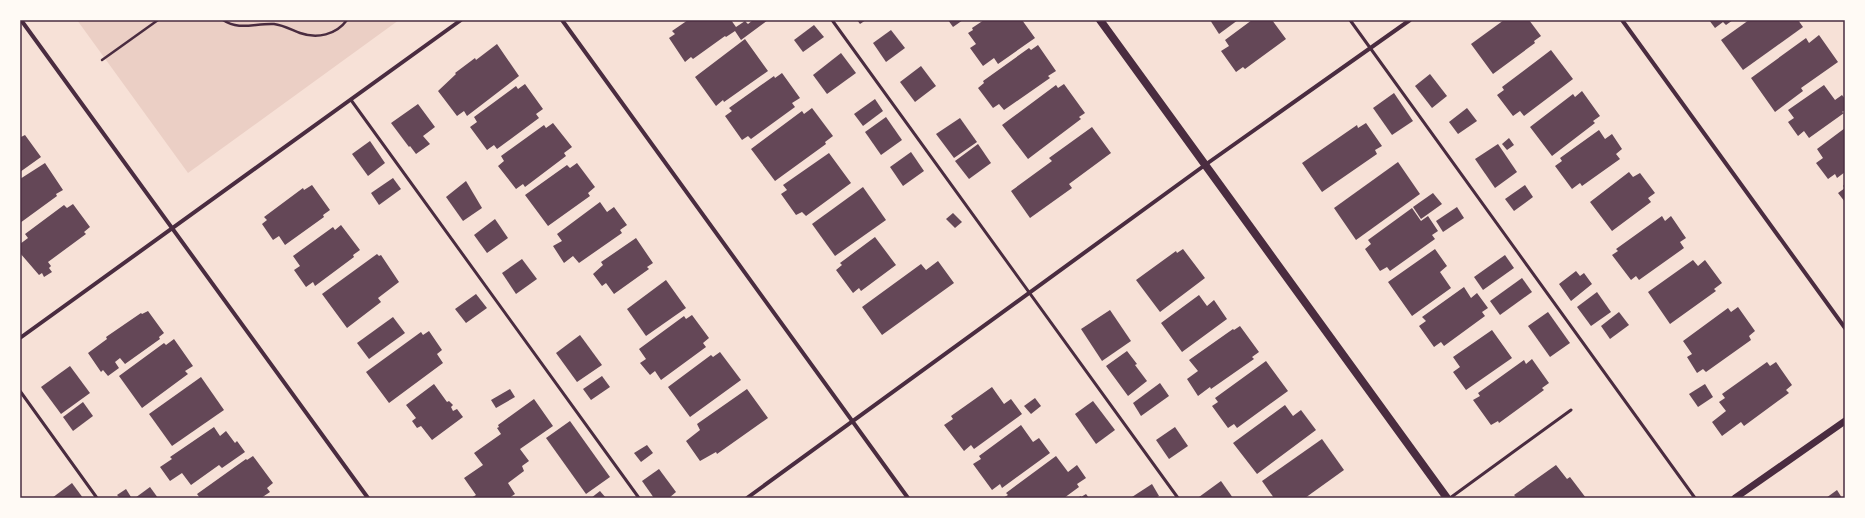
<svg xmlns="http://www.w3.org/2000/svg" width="1865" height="518" viewBox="0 0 1865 518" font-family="Lora,serif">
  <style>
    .green { fill: #ebcfc5 }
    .building { fill: #644757 }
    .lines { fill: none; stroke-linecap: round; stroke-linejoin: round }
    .path { stroke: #4a2c40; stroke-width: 2.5 }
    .service { stroke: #4a2c40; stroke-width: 3 }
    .minor { stroke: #4a2c40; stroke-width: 4 }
    .tertiary { stroke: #4a2c40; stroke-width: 7 }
    .secondary { stroke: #4a2c40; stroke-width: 8 }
    .neatline { fill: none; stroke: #4a2c40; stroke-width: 1.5 }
  </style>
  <rect width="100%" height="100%" fill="#f7e1d7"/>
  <polygon class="green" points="77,20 399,20 188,173"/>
  <g class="building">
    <polygon points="688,20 731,20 736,27 745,21 748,24 753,20 768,20 741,40 735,31 726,37 725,36 693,59 691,57 685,62 669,38 675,34 672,31"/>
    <polygon points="857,20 866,20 860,24"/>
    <polygon points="948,20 963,20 953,27"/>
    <polygon points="984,20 1022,20 1035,38 998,64 994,58 983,66 970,48 976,44 968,33 973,30 972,28"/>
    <polygon points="1210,20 1238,20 1219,34"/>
    <polygon points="1252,20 1272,20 1286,39 1245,69 1243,67 1236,72 1221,51 1229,46 1225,40"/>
    <polygon points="1504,20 1529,20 1541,36 1534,41 1535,43 1493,74 1471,44"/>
    <polygon points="1709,20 1733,20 1726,25 1723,22 1715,28"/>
    <polygon points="1749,20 1798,20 1803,27 1743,70 1721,40"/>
    <polygon points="814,25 824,37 803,52 794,40"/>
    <polygon points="891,30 905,48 886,62 873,43"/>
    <polygon points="1819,35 1838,62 1801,88 1803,91 1775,112 1751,78 1806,38 1809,43"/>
    <polygon points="745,39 768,71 724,102 723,100 716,106 695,77"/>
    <polygon points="497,44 519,76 467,116 464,111 457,116 438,91 456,74 455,73 475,58 476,60"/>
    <polygon points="1038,45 1056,71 1048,76 1050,78 1004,110 999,104 993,108 978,88 984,83 983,81 1029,48 1031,50"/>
    <polygon points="1551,50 1573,79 1524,116 1520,111 1513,116 1497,95 1504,90 1502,87"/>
    <polygon points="841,53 856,73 827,94 813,75"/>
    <polygon points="921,66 936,86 915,102 900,82"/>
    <polygon points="782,73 800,98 792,103 795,107 751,139 748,136 742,140 725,116 732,111 729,108 774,76 775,78"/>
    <polygon points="1430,74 1447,96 1432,108 1415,86"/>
    <polygon points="525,84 543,109 536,114 539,118 497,149 494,145 487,150 470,127 477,122 474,117 516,86 518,89"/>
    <polygon points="1064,84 1085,113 1079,117 1081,119 1028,159 1002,125 1056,85 1058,88"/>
    <polygon points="1824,85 1835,100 1842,95 1845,99 1845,110 1842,112 1844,113 1809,138 1804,131 1798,136 1788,122 1794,118 1788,110"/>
    <polygon points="1582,91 1600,116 1593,121 1595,123 1552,156 1530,127 1573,94 1575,97"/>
    <polygon points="1394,93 1413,121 1392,135 1373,108"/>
    <polygon points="875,99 883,111 863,126 854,114"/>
    <polygon points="418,104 435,127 423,136 430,144 416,154 410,146 409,147 391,123"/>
    <polygon points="812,108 833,136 825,142 826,144 775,181 751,149 802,111 804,114"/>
    <polygon points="1467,108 1477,121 1458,134 1449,122"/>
    <polygon points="886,117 902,140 881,155 865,132"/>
    <polygon points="960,118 977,142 954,158 936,134"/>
    <polygon points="553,123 572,147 564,153 566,156 525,187 523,184 516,189 498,166 504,161 501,156 544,125 546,128"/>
    <polygon points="1366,123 1382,146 1375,150 1377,154 1322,192 1302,163 1357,125 1358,128"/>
    <polygon points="1092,127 1111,153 1069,184 1072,188 1030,218 1011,191 1052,161 1049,158"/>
    <polygon points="1845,128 1845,172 1837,178 1835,174 1828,179 1816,163 1823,158 1817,149"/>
    <polygon points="1599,130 1605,139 1612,134 1622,149 1616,154 1620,159 1582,186 1580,183 1572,189 1555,166 1562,161 1560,158"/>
    <polygon points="20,135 21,137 25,135 41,157 20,172"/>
    <polygon points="1509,138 1514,145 1507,150 1502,144"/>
    <polygon points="370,141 385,163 368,176 352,154"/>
    <polygon points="978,144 991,163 969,179 955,161"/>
    <polygon points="1498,144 1517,172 1495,188 1475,159"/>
    <polygon points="911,152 924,171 903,186 890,167"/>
    <polygon points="829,153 851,183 806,216 802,212 796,215 781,194 787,190 783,185"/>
    <polygon points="1398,162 1420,194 1356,240 1334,208"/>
    <polygon points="45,163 63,190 56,194 57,196 20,223 20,179"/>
    <polygon points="577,163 595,187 588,193 590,196 548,226 525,195 567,165 570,168"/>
    <polygon points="1629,172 1633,177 1640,173 1655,193 1648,198 1651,202 1612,231 1590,202"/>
    <polygon points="393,178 401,189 379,205 371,193"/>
    <polygon points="466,181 482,208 463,221 446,197"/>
    <polygon points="1845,184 1845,202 1838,193 1845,188 1843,186"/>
    <polygon points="312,185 330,210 323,215 324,217 285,245 279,236 273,240 262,224 267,220 264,217 303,188 304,190"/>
    <polygon points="1525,185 1533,197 1514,211 1505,199"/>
    <polygon points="863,187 886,220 835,256 812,224"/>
    <polygon points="1433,193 1442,204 1421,219 1413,207"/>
    <polygon points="600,202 607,212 614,207 627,225 620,230 622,233 579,263 573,256 564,263 553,246 562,241 557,234"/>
    <polygon points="73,204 90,227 84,232 86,234 48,262 51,266 49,268 52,272 44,277 42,273 39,275 20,253 20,244 28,238 25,234 64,205 67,208"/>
    <polygon points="1457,207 1464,218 1443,232 1436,221"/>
    <polygon points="1412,208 1421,221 1428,216 1438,231 1432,235 1435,239 1390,271 1387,267 1380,271 1365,249 1371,244 1368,240"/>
    <polygon points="953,213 962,222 955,228 946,219"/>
    <polygon points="1662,216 1665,221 1671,216 1686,238 1680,242 1684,248 1639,280 1636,276 1631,280 1612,255 1618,251 1616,249"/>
    <polygon points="495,219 508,238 487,253 474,235"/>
    <polygon points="341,225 360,250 353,255 354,257 315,286 313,282 306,287 294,270 300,266 293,256 333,227 335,230"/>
    <polygon points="875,237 896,265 861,291 859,288 853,293 836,270 842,265 840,263"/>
    <polygon points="636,238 653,263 647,267 649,269 614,294 606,283 602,286 593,274 603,265 601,262"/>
    <polygon points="1183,249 1205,278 1160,312 1136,280 1176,251 1177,253"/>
    <polygon points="1435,249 1447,266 1440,272 1451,288 1412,316 1388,282"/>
    <polygon points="377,254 379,256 381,255 399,282 378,298 381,302 347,328 322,294"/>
    <polygon points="1505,255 1514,268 1483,290 1474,277"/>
    <polygon points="522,259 537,279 516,294 502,273"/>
    <polygon points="1693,260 1698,266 1705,260 1722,283 1714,289 1716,291 1670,324 1648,292"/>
    <polygon points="938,261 954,283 882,335 862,307 921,264 926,270"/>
    <polygon points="1576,271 1580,276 1584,273 1592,284 1571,301 1559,284"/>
    <polygon points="1522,278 1532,292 1500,315 1490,301"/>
    <polygon points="666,280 686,308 646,336 627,309"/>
    <polygon points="1464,287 1471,298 1477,293 1488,308 1482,312 1485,316 1444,346 1441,342 1434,347 1419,326 1426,321 1422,317"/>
    <polygon points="1597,292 1611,312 1591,326 1577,307"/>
    <polygon points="476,294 487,308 466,323 455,309"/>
    <polygon points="1199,295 1207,306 1214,300 1227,319 1182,352 1161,323"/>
    <polygon points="1738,307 1755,331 1749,336 1751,340 1706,372 1703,369 1697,373 1687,357 1692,354 1683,341 1728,308 1731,312"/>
    <polygon points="1110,310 1131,341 1102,361 1081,329"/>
    <polygon points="148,311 164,333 159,337 160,339 125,364 120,358 115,362 119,368 108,376 103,370 101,372 88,353 107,339 106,337 141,313 142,314"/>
    <polygon points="1548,312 1570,343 1550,357 1528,326"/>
    <polygon points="1619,312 1629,325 1610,339 1601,326"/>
    <polygon points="692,315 709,338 703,343 706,347 661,380 655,371 650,375 640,363 646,359 639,349 684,316 686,319"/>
    <polygon points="393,317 405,333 369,359 357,343"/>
    <polygon points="1240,326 1259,352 1252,357 1254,359 1211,389 1210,387 1198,396 1187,379 1198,371 1189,360 1233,329 1234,330"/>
    <polygon points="1492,330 1512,358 1466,390 1453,372 1460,367 1453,357"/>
    <polygon points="429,331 442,350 437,354 443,363 389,403 366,372 421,332 423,335"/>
    <polygon points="580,335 602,365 577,382 556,353"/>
    <polygon points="174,339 193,366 185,371 188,374 142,408 119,376 164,343 166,345"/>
    <polygon points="1127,351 1137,364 1135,365 1147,381 1128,396 1106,366"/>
    <polygon points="720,352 741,380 690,417 668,387 711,355 713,357"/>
    <polygon points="1532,359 1549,383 1542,388 1544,390 1499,423 1498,421 1491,425 1473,400 1480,396 1478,393 1524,360 1526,364"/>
    <polygon points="1266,361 1288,391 1237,428 1234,424 1228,428 1212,406 1218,402 1215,398"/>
    <polygon points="1767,362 1770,366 1776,362 1792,385 1786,390 1789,393 1744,426 1741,422 1722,436 1712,422 1726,411 1719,402 1725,398 1722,394"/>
    <polygon points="70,366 90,393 61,414 41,387"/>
    <polygon points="602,376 610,387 591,400 583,389"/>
    <polygon points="201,377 224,410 172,446 149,414"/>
    <polygon points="1160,383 1169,396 1141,416 1133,403"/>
    <polygon points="434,384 447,402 449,401 453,405 451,407 453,411 457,409 463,417 432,440 421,426 417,428 412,421 416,418 406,405"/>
    <polygon points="1705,384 1713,397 1698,407 1689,394"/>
    <polygon points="992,387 1004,404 1011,399 1022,414 974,449 971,445 964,451 944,425 953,419 951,416"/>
    <polygon points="510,389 515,397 496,408 491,400"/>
    <polygon points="747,389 768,418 717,454 716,452 700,461 686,441 700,430 697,424"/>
    <polygon points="1035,398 1041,406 1031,414 1024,406"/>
    <polygon points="534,399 553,426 520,449 529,461 522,466 524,471 508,483 515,494 509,498 471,498 476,495 464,478 483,465 474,453 501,434 497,428 499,427 498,425"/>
    <polygon points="1093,401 1115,430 1096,444 1075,414"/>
    <polygon points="83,402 93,416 73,431 63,417"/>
    <polygon points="1285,405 1293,416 1301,410 1316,430 1257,474 1233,443"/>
    <polygon points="570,421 610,477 586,494 546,438"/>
    <polygon points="1021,425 1033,442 1039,438 1050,453 1002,488 1000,484 992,490 973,464 981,459 979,456"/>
    <polygon points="214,427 220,436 226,431 235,443 237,441 245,452 222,468 219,465 191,485 182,473 170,481 160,467 172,459 170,457"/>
    <polygon points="1175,427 1188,446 1169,459 1156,440"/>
    <polygon points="1322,439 1344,470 1305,498 1274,498 1262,481"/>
    <polygon points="647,445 653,453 641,462 634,453"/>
    <polygon points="253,456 273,483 267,488 270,492 261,498 200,498 197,494 246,459 247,460"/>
    <polygon points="1056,456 1068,472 1077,465 1086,478 1077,484 1079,487 1064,498 1003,498 1008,495 1006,493"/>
    <polygon points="1556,465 1567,479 1570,477 1586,498 1517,498 1514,495"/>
    <polygon points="659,469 676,492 669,498 654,498 642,481"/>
    <polygon points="1221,481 1233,498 1200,498 1199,497"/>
    <polygon points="72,483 83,498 52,498"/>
    <polygon points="1152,484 1159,496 1155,498 1133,498 1132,497"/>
    <polygon points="150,487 158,498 135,498"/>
    <polygon points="126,489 131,497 120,498 117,495"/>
    <polygon points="1837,490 1842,498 1826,498"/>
    <polygon points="600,491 606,498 591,498"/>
    <polygon points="1086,494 1089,498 1077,498 1081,496 1081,497"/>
  </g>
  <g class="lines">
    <g class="path">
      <path d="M223,20C239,31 255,23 274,24C283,25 292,30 300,33C317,39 336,35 347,20"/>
      <polyline points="102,60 158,20"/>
    </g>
    <g class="service">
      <polyline points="832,20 1178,498"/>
      <polyline points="1350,20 1695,498"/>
      <polyline points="351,100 639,498"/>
      <polyline points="20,391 97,498"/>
      <polyline points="1450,498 1571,410"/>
    </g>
    <g class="minor">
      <polyline points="21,20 368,498"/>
      <polyline points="562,20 908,498"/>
      <polyline points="1622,20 1845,328"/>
      <polyline points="20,338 461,20"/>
      <polyline points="747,498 1205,165 1410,20"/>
    </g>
    <polyline class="tertiary" points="1735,498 1845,421"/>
    <polyline class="secondary" points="1100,20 1447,498"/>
  </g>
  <rect width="1865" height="518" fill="none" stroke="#fffaf5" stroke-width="42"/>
  <rect x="21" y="21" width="1823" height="476" class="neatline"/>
</svg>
